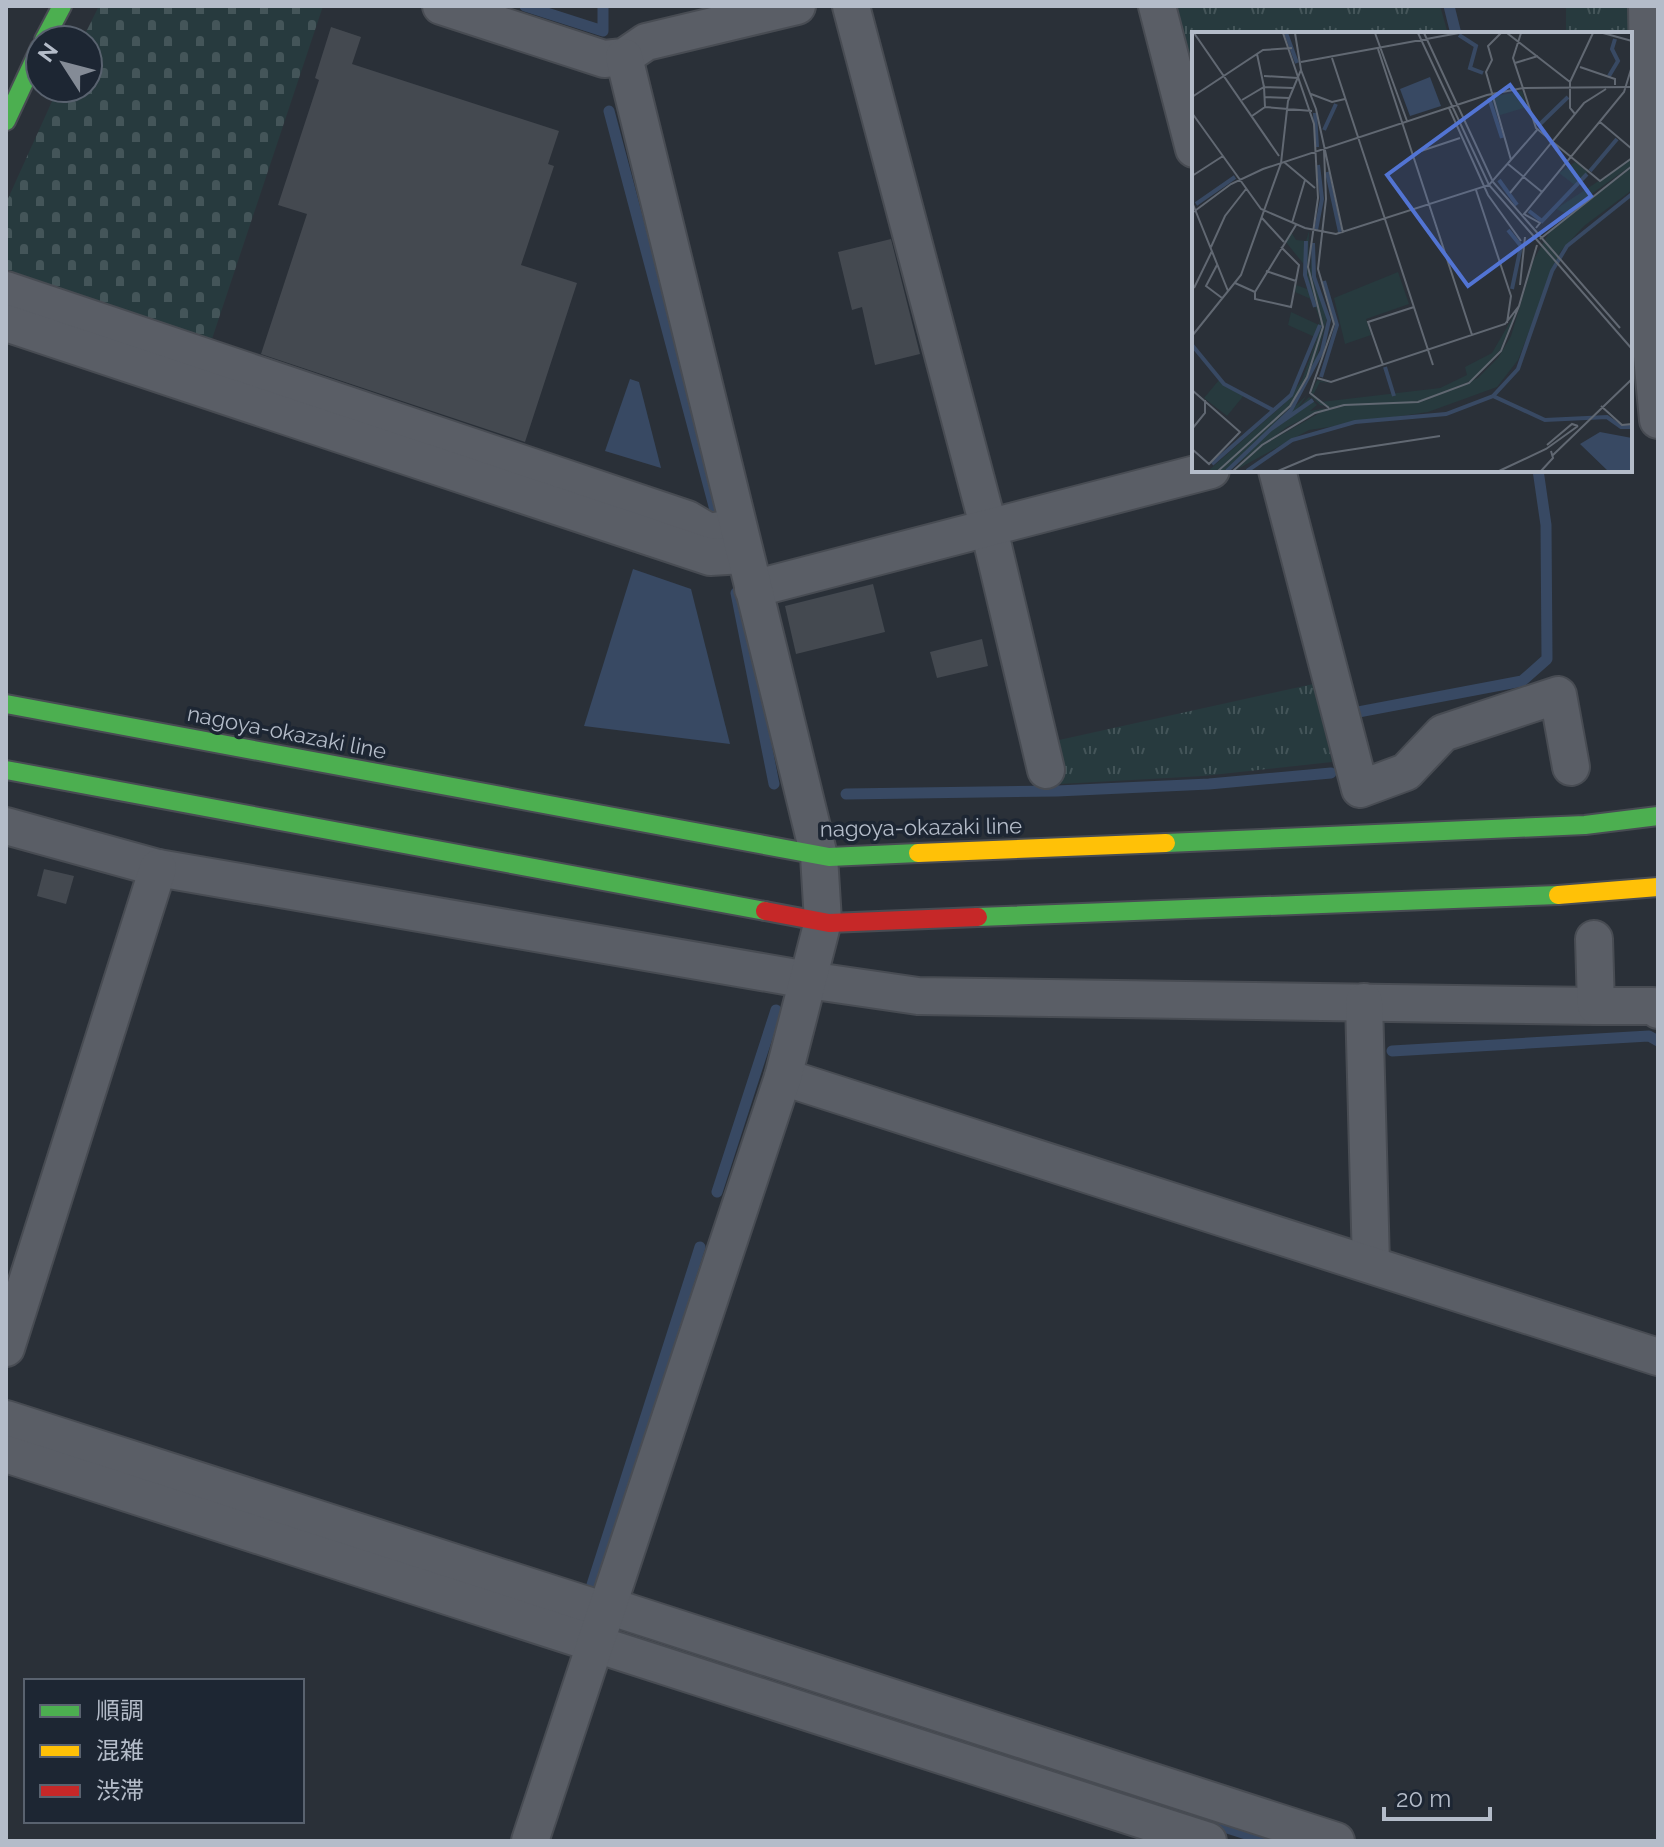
<svg xmlns="http://www.w3.org/2000/svg" width="1664" height="1847" viewBox="0 0 1664 1847" font-family="Raleway,'Noto Sans JP',sans-serif">
  <style>
    .grass { fill: url(#grass-tufts) }
    .cemetery { fill: url(#cemetery-stones) }
    .water { fill: #384963 }
    .lines { fill: none; stroke-linecap: round; stroke-linejoin: round }
    .stream { stroke: #384963; stroke-width: 11 }
    .building { fill: #444950 }
    .street-casing { stroke: #484c53; stroke-width: 40 }
    .fast-casing { stroke: #484c53; stroke-width: 22 }
    .slow-casing { stroke: #484c53; stroke-width: 22 }
    .jam-casing { stroke: #484c53; stroke-width: 22 }
    .street { stroke: #5a5e66; stroke-width: 36 }
    .fast { stroke: #4caf50; stroke-width: 18 }
    .slow { stroke: #ffc107; stroke-width: 18 }
    .jam { stroke: #c62828; stroke-width: 18 }
    .labels { text-anchor: middle; dominant-baseline: central; stroke-width: 7; stroke-linejoin: round; paint-order: stroke }
    .street-label { font-size: 22px; fill: #b4bcc9; stroke: #1d2633 }
    .inset-river { fill: none; stroke: #384963; stroke-width: 4 }
    .inset-road { fill: none; stroke: #616872; stroke-width: 2 }
    .view { fill: #5274d3; fill-opacity: 0.15; stroke: #5274d3; stroke-width: 4 }
    .inset-edge { fill: none; stroke: #b4bcc9; stroke-width: 4 }
  </style>
  <defs>
    <pattern id="grass-tufts" width="24" height="20" patternUnits="userSpaceOnUse" patternTransform="scale(2)"><rect width="24" height="20" fill="#273a3e"/><path d="M3 7l-1-3M5 7V3M7 7l1-3M15 17l-1-3M17 17v-4M19 17l1-3" fill="none" stroke="#445559"/></pattern>
    <pattern id="cemetery-stones" width="16" height="16" patternUnits="userSpaceOnUse" patternTransform="scale(2)"><rect width="16" height="16" fill="#273a3e"/><path d="M2 7V4a2 2 0 0 1 4 0v3zM10 15v-3a2 2 0 0 1 4 0v3z" fill="#445559"/></pattern>
  </defs>
  <rect width="100%" height="100%" fill="#2a3038"/>
  <g class="grass">
    <polygon points="1166,6 1440,6 1448,34 1194,34 1194,110"/>
    <polygon points="1566,6 1633,6 1634,173 1630,175 1630,34 1566,34"/>
    <polygon points="1313,684 1332,762 1203,776 1060,784 1050,742"/>
  </g>
  <polygon class="cemetery" points="99,6 323,6 209,348 6,278 6,203 58,88 88,88 88,40 82,40"/>
  <g class="water">
    <polygon points="630,379 639,382 661,468 605,451"/>
    <polygon points="633,569 691,589 730,744 584,726"/>
  </g>
  <g class="lines">
    <g class="stream">
      <polyline points="525,6 603,31 603,6"/>
      <polyline points="1449,6 1456,34"/>
      <polyline points="609,111 715,510"/>
      <polyline points="736,593 774,784"/>
      <polyline points="1355,722 1353,713 1522,681 1547,659 1546,525 1538,470"/>
      <polyline points="846,794 1057,791 1209,784 1331,773"/>
      <polyline points="1392,1051 1649,1036 1658,1041"/>
      <polyline points="717,1192 776,1010"/>
      <polyline points="590,1591 700,1247"/>
      <polyline points="1067,1777 1268,1841"/>
    </g>
  </g>
  <g class="building">
    <polygon points="331,27 361,37 352,64 559,131 548,164 554,166 521,265 577,283 525,442 261,354 307,214 278,205 319,80 315,78"/>
    <polygon points="891,239 920,354 875,365 862,307 852,310 838,252"/>
    <polygon points="873,584 885,632 796,654 785,606"/>
    <polygon points="982,639 988,666 937,678 930,652"/>
    <polygon points="44,869 74,876 66,904 37,896"/>
  </g>
  <g class="lines">
    <g class="street-casing">
      <g id="street">
        <polyline points="441,6 604,59 624,57 646,42 797,6"/>
        <polyline points="851,6 989,529 1046,770"/>
        <polyline points="1157,6 1194,149"/>
        <polyline points="1647,6 1650,182 1645,281 1658,420"/>
        <polyline points="6,290 687,519 709,532 738,527"/>
        <polyline points="6,323 710,557 744,555"/>
        <polyline points="1277,470 1360,789 1406,772 1443,733 1558,695 1571,767"/>
        <polyline points="753,589 1211,470"/>
        <polyline points="6,826 158,868 808,980 918,996 1596,1006"/>
        <polyline points="1594,939 1596,1006 1653,1006 1658,1010"/>
        <polyline points="1364,1002 1371,1264"/>
        <polyline points="783,1077 1658,1357"/>
        <polyline points="6,1348 158,868"/>
        <polyline points="6,1419 590,1606 624,1611 1336,1841"/>
        <polyline points="6,1454 1208,1841"/>
        <polyline points="530,1841 783,1077 823,921 819,856 624,57"/>
      </g>
    </g>
    <g class="fast-casing">
      <g id="fast">
        <polyline points="44,40 62,6"/>
        <polyline points="6,121 40,48"/>
        <polyline points="6,704 829,857 918,853"/>
        <polyline points="6,770 765,911"/>
        <polyline points="1166,843 1585,825 1658,816"/>
        <polyline points="978,917 1558,895"/>
      </g>
    </g>
    <g class="slow-casing">
      <g id="slow">
        <polyline points="918,853 1166,843"/>
        <polyline points="1558,895 1658,887"/>
      </g>
    </g>
    <g class="jam-casing">
      <polyline id="jam" points="765,911 829,923 978,917"/>
    </g>
    <use href="#street" class="street"/>
    <use href="#fast" class="fast"/>
    <use href="#slow" class="slow"/>
    <use href="#jam" class="jam"/>
  </g>
  <g class="labels">
    <g class="street-label">
      <text transform="translate(287 732) rotate(11)">nagoya-okazaki line</text>
      <text transform="translate(921 827) rotate(-1)">nagoya-okazaki line</text>
    </g>
  </g>
  <g transform="translate(1192 32)">
    <rect width="440" height="440" fill="#2a3038"/>
    <path d="M440,127V133L373,181L364,177ZM383,130L396,140L384,154L367,141ZM440,135V158L392,194L368,220L326,328L305,355L236,380L117,398L42,439L68,415L138,375L128,373L118,363L125,348L138,351L128,350L121,363L129,370L248,356L275,343L273,335L300,321L325,278L308,318L280,348L231,370L286,346L306,326L319,304L342,227L358,199ZM117,199L116,235L118,242L121,207V243L135,286L122,336L106,366L75,400L33,439H16L92,372L110,348L125,306L96,293L99,280L127,293L128,288L121,268L103,260L104,253L118,258L114,235L93,209L99,200L104,208L114,209ZM27,348L53,362L35,384L12,366ZM115,363L105,377L117,365L125,373L118,379L134,376L95,395L36,439Z" fill="#273a3e"/>
    <path d="M330,59L335,75L305,84L299,65Z" fill="#273a3e"/>
    <path d="M206,240L217,272L174,287L179,303L153,312L142,266Z" fill="#273a3e"/>
    <path d="M238,45L249,74L218,84L208,57ZM408,400L440,406V439H416L388,412Z" fill="#384963"/>
    <path class="inset-river" d="M94,1L105,31M267,3L284,14L278,36L291,41M417,44L426,29L420,17L423,7M297,66L310,106M123,81L125,115M346,94L376,65M132,98L144,72M398,139L425,107M135,140L148,200M307,148L325,173M4,172L43,145M337,179L350,189L395,142M124,198L130,167L126,133M316,198L329,214L320,257M114,209L113,243L123,275M0,313L32,352L81,378M193,335L202,364M129,345L145,293L132,249M301,364L353,388L415,385L429,395H440M79,397L121,368M20,432L99,363L128,293M35,439L99,378L130,319L137,288L122,245L121,211M55,439L100,408L163,390L254,382L301,364L326,337L360,239L375,214L440,162"/>
    <path class="inset-road" d="M2,1L87,124M183,1L215,89M226,1L297,153L440,317M232,1L301,150L428,296M309,1L296,14L300,28L294,40L319,128M315,1L378,50M329,1L321,26L344,96L408,149L440,126M411,1L440,9M186,17L280,303M65,22L72,55M140,26L241,333M109,30L267,1M323,31L346,24M388,35L423,47V53M109,38L124,77L151,201M72,44L106,46M72,55L101,56M119,62L140,70L153,67M0,65L71,18L100,16M73,65L97,66M50,68L72,55L73,75L60,84M73,75L120,79M257,76L296,163L329,209M0,81L69,177L113,196L144,202L297,153L345,98M383,82L378,76V50L401,1M408,90L440,117M132,118L134,167L126,237L142,292L118,361L137,376M223,121L268,106M92,130L123,156M316,132L350,160M0,144L31,124M284,158L319,264L315,291M318,161L392,71L414,57M0,170L36,259M0,181L39,152L71,137L295,63L331,56L440,55M70,186L92,210M100,191L113,148M344,196L348,191L332,182L432,60L440,34M348,207L440,134M19,215L33,184L54,157M25,233L14,254L30,266M74,239L104,249M43,251L63,260V267L99,275L107,233L89,215M328,253L333,205M2,256L20,219M63,260L104,193M0,304L49,243L89,131L96,69L109,38L103,1M191,333L176,290L222,275M125,346L139,350L313,292L327,274L345,213M0,358L48,400L17,432L0,417M409,374L430,393L440,392M0,397L13,381V368M355,413L380,392L386,394M361,423L440,347M26,439L98,374L115,345L131,295L116,235L126,166L122,92L91,1M41,439L70,413L123,381L152,373L226,370L277,351L309,319L327,274M86,439L124,423L248,404M307,439L354,417L386,394M349,439L361,426L359,419"/>
    <path class="view" d="M318,53L399,164L276,254L195,143Z"/>
    <rect width="440" height="440" class="inset-edge"/>
  </g>
  <rect width="1664" height="1847" fill="none" stroke="#b4bcc9" stroke-width="16"/>
  <rect x="24" y="1679" width="280" height="144" fill="#1d2633" stroke="#59626f" stroke-width="2"/>
  <rect x="40" y="1705" width="40" height="12" fill="#4caf50" stroke="#59626f" stroke-width="2"/>
  <text x="96" y="1719" font-size="24" fill="#b4bcc9">順調</text>
  <rect x="40" y="1745" width="40" height="12" fill="#ffc107" stroke="#59626f" stroke-width="2"/>
  <text x="96" y="1759" font-size="24" fill="#b4bcc9">混雑</text>
  <rect x="40" y="1785" width="40" height="12" fill="#c62828" stroke="#59626f" stroke-width="2"/>
  <text x="96" y="1799" font-size="24" fill="#b4bcc9">渋滞</text>
  <g transform="translate(64 64) rotate(306)"><circle r="38" fill="#1d2633" stroke="#59626f" stroke-width="2"/>
  <path d="M0-6L14 30L0 20L-14 30Z" fill="#848b96"/>
  <text y="-12" font-size="22" font-weight="bold" text-anchor="middle" fill="#b4bcc9">N</text>
  </g>
  <path d="M1384 1807v12h106v-12" fill="none" stroke="#b4bcc9" stroke-width="4"/>
  <text x="1396" y="1807" font-size="24" fill="#b4bcc9" stroke="#1d2633" stroke-width="6" paint-order="stroke">20 m</text>
</svg>
